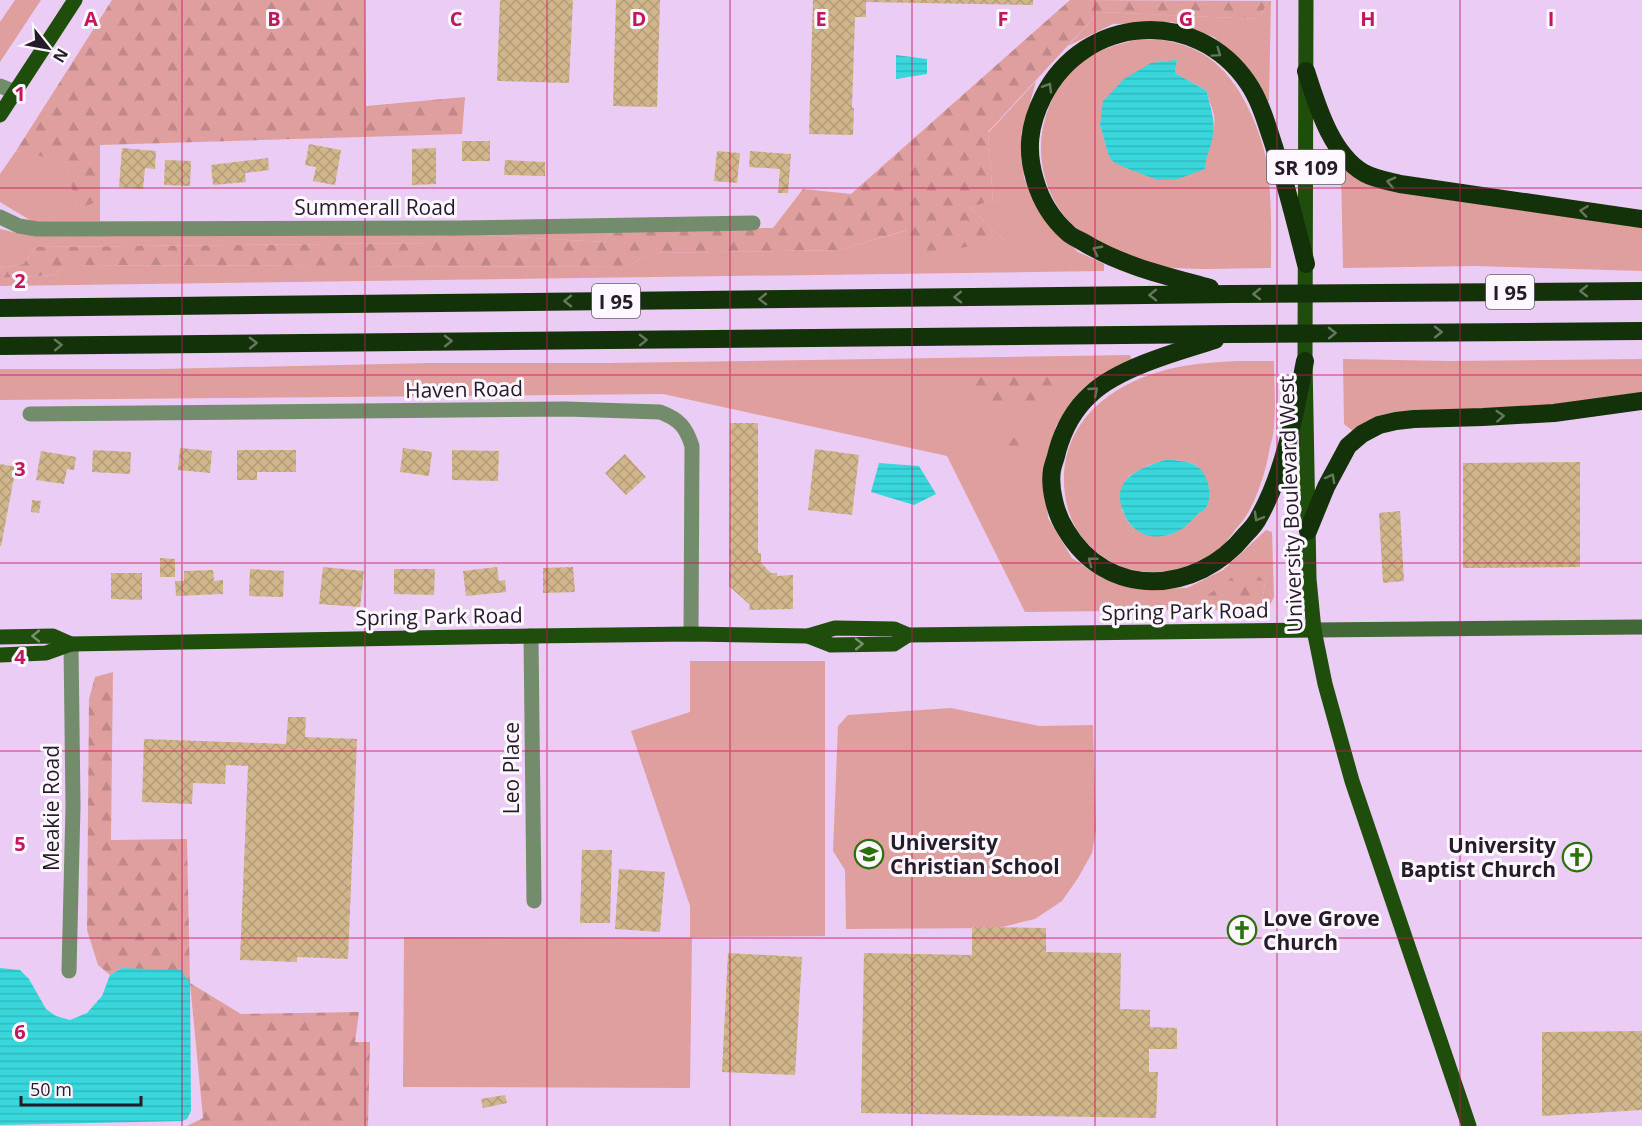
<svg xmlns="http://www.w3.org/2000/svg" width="1642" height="1126" viewBox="0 0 1642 1126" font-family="'Open Sans',sans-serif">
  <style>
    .grass { fill: #e09f9f; fill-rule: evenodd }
    .forest { fill: url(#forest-firs) }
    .water { fill: url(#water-rules) }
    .building { fill: url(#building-cross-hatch) }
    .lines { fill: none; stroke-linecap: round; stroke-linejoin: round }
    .street { stroke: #738d6c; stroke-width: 15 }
    .secondary { stroke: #436838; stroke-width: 15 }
    .primary { stroke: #1f4d0c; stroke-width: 15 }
    .highway { stroke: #143209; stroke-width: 18 }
    .highway-bridge { stroke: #143209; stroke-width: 18 }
    .oneway { stroke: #66775f }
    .oneway2 { stroke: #78916d }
    .grid { fill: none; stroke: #c2185b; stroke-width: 1.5; stroke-opacity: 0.55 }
    .labels { text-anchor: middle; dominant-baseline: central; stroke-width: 6; stroke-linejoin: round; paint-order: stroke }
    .shield { fill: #fdf7ff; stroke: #665d69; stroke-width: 1.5 }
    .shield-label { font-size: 20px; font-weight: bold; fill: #261b29 }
    .street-label { font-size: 21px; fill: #261b29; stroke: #fdf7ff }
    .poi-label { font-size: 21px; font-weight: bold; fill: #261b29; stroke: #fdf7ff; text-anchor: start }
    .grid-label { font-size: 20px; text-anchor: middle; font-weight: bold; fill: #c2185b; stroke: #fdf7ff; stroke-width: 6; stroke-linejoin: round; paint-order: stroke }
  </style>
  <defs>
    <pattern id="forest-firs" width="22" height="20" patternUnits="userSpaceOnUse" patternTransform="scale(1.5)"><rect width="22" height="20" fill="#e09f9f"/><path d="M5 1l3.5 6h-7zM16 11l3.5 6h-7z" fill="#c08889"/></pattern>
    <pattern id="water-rules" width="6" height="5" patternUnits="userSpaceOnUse" patternTransform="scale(1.5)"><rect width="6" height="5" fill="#38d7dc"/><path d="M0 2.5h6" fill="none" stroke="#31b8bd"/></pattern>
    <pattern id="building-cross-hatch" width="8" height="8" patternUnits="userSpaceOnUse" patternTransform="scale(1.5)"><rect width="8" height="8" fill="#d1b68c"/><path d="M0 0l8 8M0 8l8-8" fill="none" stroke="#b39c79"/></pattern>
  </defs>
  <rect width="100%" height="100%" fill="#ebccf4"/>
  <g class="grass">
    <polygon points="15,0 41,0 0,62 0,22"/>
    <polygon points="1268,1 1271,1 1269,101 1266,101 1251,72 1214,37 1172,22 1113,24 1068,46 1099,12 1259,19"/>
    <path d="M1140,39C1149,40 1159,39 1168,41C1213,50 1235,78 1253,118C1260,135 1266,153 1268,171C1272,203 1271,236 1271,268C1239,268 1207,270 1175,268C1152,266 1131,256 1111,247C1102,243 1093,240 1086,235C1073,227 1062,215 1055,202C1031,159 1039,108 1071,71C1089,51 1115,45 1140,39ZM1177,60L1175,73L1207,91C1208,99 1212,107 1214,115C1216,131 1210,145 1205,160L1109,157L1100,125Z"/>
    <polygon points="1036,81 1021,135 1024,178 1044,219 1078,252 1104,264 1104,271 0,286 0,278 55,275 63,265 626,267 650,253 839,250 908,230 1004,240 970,208 993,200 988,133"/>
    <polygon points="16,151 65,160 77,208 100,201 100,221 33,222 0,202 0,174"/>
    <polygon points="1346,167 1642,225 1642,271 1475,266 1343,268 1341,170"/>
    <polygon points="0,229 22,234 34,235 613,229 604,242 444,233 434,243 37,247 23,264 0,268"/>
    <polygon points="1130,355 1132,361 1106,372 1079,395 1056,426 1045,471 1048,518 1072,558 1102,578 1140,589 1187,588 1223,570 1266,530 1272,532 1274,597 1270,605 1261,611 1265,582 1209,595 1203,610 1025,612 947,456 663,394 0,400 0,369 158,369 430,363 610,363"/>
    <polygon points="1343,359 1449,361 1642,359 1642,395 1354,432 1344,424"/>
    <path d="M1238,361H1274C1274,382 1276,404 1274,425C1274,432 1272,440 1270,447C1266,469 1260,491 1249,511C1245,519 1238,526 1233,533C1228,539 1224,545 1218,551C1208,561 1179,570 1164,572C1138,574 1113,567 1093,549C1073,532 1064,506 1064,480C1064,413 1124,376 1184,366C1201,363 1220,362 1238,361ZM1168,459C1177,461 1190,461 1197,466C1204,471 1204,501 1204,510L1199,513L1180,530L1168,535L1134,528L1128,522L1122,510L1129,476L1149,465Z"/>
    <polygon points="690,661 825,661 825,936 690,937 690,906 631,731 690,712"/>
    <polygon points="951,708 1039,726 1093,725 1096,829 1092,853 1078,878 1062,901 1035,919 998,928 846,929 845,870 833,851 838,726 848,715"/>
    <polygon points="404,937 692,938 690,1088 403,1087"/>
  </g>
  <g class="forest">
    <polygon points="112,0 365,0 366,106 465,97 462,134 100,145 100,201 77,209 65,161 16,151"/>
    <polygon points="1070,0 1268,1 1259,19 1099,12 988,132 993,200 970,208 1005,241 915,255 907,230 839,250 650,253 626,267 64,265 55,275 0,278 0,268 23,264 37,247 434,243 444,233 604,242 613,229 773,228 803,189 851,194"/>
    <polygon points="1032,371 1064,380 1040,407 993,407 960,377"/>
    <polygon points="996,435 1032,441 1010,471"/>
    <polygon points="1247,566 1265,582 1261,611 1203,610 1208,595"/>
    <polygon points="113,672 111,840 187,839 190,983 241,1014 359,1012 355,1042 370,1042 368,1126 187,1126 203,1118 190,983 122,968 110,975 98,965 87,930 89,699 95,677"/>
  </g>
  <g class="water">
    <polygon points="896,55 927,59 927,74 896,79"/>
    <path d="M1177,60L1175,73L1207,91C1210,109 1217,121 1212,140C1210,150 1205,158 1205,169L1178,179L1158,180L1131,170L1115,163L1109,157L1100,125L1103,101L1124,79L1151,63Z"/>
    <path d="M1168,459C1177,461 1188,461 1195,465C1208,472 1215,498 1204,510C1202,512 1199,512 1197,515C1191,520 1187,526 1180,530C1165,539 1147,539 1134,528C1128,523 1124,515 1122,508C1111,477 1145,466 1168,459Z"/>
    <polygon points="879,463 919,466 936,494 914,505 871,492"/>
    <polygon points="0,968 20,970 29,979 46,1009 56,1016 70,1020 87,1013 102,996 110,975 122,968 181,970 190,983 191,1111 187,1119 182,1121 0,1125"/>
  </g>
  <g class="building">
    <polygon points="500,0 573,0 569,83 497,81"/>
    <polygon points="616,0 660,0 657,107 613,106"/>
    <polygon points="813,0 1033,0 1033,5 866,2 866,17 855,17 852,108 854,108 853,135 809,134"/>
    <rect x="462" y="141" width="28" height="20"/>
    <polygon points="309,144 341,150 335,185 313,181 316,167 305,165"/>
    <polygon points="122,148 156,151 155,169 145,168 143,189 119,187"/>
    <polygon points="436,148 436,184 412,185 412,149"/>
    <polygon points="717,151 740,153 737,183 714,181"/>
    <polygon points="750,151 791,154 788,193 778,193 780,169 749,167"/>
    <polygon points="268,158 269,170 245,173 246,182 213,185 211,165"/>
    <polygon points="165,160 191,161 190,186 164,185"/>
    <polygon points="505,160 545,162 545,176 504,175"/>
    <polygon points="730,423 758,423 758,553 761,553 761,563 771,573 777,573 777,576 793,575 793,609 749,610 750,605 729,586"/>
    <polygon points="180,448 212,451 210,473 178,470"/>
    <polygon points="403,448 432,452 429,476 400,472"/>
    <polygon points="815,449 859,455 852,515 808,510"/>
    <polygon points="93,450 131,452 130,474 92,472"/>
    <polygon points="237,450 296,450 296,472 257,472 257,480 237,480"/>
    <polygon points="452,450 499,451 498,481 452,480"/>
    <polygon points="41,451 76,457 74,470 67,469 64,484 36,480"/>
    <polygon points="625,454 646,477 626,495 605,473"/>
    <polygon points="1580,462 1580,567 1463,568 1463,463"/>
    <polygon points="0,464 16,467 1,546 0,546"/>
    <polygon points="32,500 41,501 39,513 31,512"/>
    <polygon points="1400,511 1404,581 1383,583 1379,513"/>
    <polygon points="160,558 175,559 175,577 160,577"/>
    <polygon points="323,567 364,571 360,607 319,604"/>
    <polygon points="497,567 499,581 505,580 506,592 466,596 463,571"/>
    <polygon points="573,567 575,592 543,593 543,568"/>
    <polygon points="250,569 284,571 283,597 249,596"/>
    <polygon points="394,569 435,569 434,595 394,594"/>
    <polygon points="213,570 214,581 223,580 223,594 176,596 175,581 184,581 184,571"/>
    <polygon points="111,573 142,573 142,600 111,599"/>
    <polygon points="288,717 306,717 305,737 357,739 348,959 297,957 297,962 240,960 248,766 226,765 225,784 193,783 192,804 142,802 144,739 286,744"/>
    <polygon points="582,850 612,850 610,923 580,923"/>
    <polygon points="619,869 665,872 660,932 615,929"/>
    <polygon points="972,927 1046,928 1046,952 1121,953 1120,1009 1150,1010 1150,1027 1177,1028 1177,1049 1149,1049 1149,1072 1158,1072 1156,1118 861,1113 864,953 972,955"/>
    <polygon points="728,953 802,957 795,1075 722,1072"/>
    <polygon points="1642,1031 1642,1110 1542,1116 1542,1032"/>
    <polygon points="505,1095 507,1103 483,1108 481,1099"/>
  </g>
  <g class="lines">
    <g class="street">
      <polyline points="0,86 15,92"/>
      <polyline points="0,217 19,226 37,229 461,228 753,223"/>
      <path d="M30,414L566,409L660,412C679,419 686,427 692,446L691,634"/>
      <polyline points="531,636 534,901"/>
      <polyline points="69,971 73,806 71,644"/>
    </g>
    <polyline class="secondary" points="1314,630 1642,627"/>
    <g class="primary">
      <polyline points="1306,0 1305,361 1309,579 1314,630 1325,684 1352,781 1469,1126"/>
      <polyline points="0,115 75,0"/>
      <polyline points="808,636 831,645 894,644 908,635"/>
      <polyline points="0,637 53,636 71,644"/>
      <polyline points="0,655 46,653 71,644 531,636 691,634 808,636 835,628 894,629 908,635 1314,630"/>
    </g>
    <g class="highway">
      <path d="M1306,71C1317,105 1331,154 1364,173C1375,179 1388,181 1400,184L1642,219"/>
      <path d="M1210,288C1167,276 1122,266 1083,242C1078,239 1072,237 1068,233C1051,218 1041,201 1035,180C1026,150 1029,125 1043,97C1084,15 1196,6 1248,83C1259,99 1265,119 1271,137C1285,179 1295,221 1306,264"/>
      <polyline points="1379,293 1642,291"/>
      <polyline points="0,308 1232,294"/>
      <polyline points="1379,333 1642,331"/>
      <path d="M1215,340C1179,351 1118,368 1091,394C1074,409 1063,430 1057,452C1056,458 1053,464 1052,470C1049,488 1056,515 1066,530C1107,600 1197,595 1245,535C1250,530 1256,524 1259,517C1285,471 1295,413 1305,361"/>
      <polyline points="0,346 1231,334"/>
      <polyline points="1308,531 1326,487 1348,446 1362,434 1379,425 1396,421 1414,419 1483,417 1554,413 1642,401"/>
    </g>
    <g class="highway-bridge">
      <polyline points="1232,294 1379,293"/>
      <polyline points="1231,334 1379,333"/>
    </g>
  </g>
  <defs><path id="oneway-chevron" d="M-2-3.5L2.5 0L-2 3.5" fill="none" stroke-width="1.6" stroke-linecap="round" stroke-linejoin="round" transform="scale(1.5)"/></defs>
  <g class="oneway">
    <use href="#oneway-chevron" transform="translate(1217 53) rotate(35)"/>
    <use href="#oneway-chevron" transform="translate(1048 87) rotate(-59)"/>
    <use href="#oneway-chevron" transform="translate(1391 182) rotate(-167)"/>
    <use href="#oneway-chevron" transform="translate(1584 211) rotate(-172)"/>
    <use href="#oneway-chevron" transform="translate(1097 250) rotate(-152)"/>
    <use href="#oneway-chevron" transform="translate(1584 291) rotate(180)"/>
    <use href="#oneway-chevron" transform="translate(1257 294) rotate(180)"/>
    <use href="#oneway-chevron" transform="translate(1153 295) rotate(179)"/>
    <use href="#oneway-chevron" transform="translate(958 297) rotate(179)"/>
    <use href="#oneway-chevron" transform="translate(763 299) rotate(179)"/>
    <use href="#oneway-chevron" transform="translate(568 301) rotate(179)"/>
    <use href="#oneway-chevron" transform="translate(1438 332)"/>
    <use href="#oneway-chevron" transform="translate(1332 333) rotate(-1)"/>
    <use href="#oneway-chevron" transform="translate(643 340) rotate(-1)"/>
    <use href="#oneway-chevron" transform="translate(448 341) rotate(-1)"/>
    <use href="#oneway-chevron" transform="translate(253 343) rotate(-1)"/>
    <use href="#oneway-chevron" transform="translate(58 345) rotate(-1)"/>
    <use href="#oneway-chevron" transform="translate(1094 391) rotate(-41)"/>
    <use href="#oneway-chevron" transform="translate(1500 416) rotate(-4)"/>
    <use href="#oneway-chevron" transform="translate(1331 478) rotate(-61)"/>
    <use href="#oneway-chevron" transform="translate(1258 517) rotate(120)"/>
    <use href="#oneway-chevron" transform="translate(1092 561) rotate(-142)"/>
  </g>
  <g class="oneway2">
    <use href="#oneway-chevron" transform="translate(36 636) rotate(179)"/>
    <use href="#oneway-chevron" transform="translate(859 644) rotate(-1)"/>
  </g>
  <path class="grid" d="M182,0V1126M365,0V1126M547,0V1126M730,0V1126M912,0V1126M1095,0V1126M1277,0V1126M1460,0V1126M0,188H1642M0,375H1642M0,563H1642M0,751H1642M0,938H1642"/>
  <defs>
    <g id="school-ring" transform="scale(1.5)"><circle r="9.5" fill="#fdf7ff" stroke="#2c700d" stroke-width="1.5"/><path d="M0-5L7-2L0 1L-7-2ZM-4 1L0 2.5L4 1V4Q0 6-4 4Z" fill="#2c700d"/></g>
    <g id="church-ring" transform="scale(1.5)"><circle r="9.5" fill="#fdf7ff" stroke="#2c700d" stroke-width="1.5"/><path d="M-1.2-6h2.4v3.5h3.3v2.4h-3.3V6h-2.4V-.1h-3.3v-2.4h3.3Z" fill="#2c700d"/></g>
  </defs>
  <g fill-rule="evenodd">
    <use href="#school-ring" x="869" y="854"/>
    <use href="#church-ring" x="1577" y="857"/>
    <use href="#church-ring" x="1242" y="930"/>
  </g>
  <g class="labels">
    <g class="shield">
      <rect x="1267" y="150" width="78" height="34" rx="4.5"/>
      <rect x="1486" y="275" width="48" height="34" rx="4.5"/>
      <rect x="592" y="284" width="48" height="34" rx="4.5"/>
    </g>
    <g class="shield-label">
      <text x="1306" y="167">SR 109</text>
      <text x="1510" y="292">I 95</text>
      <text x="616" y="301">I 95</text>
    </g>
    <g class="street-label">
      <text x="375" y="207">Summerall Road</text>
      <text transform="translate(464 389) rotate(-1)">Haven Road</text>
      <text transform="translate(1290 504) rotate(-92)">University Boulevard West</text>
      <text transform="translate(1185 611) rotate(-1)">Spring Park Road</text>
      <text transform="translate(439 616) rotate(-1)">Spring Park Road</text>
      <text transform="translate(511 768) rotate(-90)">Leo Place</text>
      <text transform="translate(51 808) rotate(-90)">Meakie Road</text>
    </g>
    <g class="poi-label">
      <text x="890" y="842">University<tspan x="890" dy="24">Christian School</tspan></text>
      <text x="1556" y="845" text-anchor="end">University<tspan x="1556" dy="24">Baptist Church</tspan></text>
      <text x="1263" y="918">Love Grove<tspan x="1263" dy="24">Church</tspan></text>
    </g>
  </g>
  <g class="grid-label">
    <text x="91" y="26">A</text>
    <text x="274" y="26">B</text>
    <text x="456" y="26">C</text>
    <text x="639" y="26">D</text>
    <text x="821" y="26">E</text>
    <text x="1003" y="26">F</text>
    <text x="1186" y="26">G</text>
    <text x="1368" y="26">H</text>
    <text x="1551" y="26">I</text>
    <text x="20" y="101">1</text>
    <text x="20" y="288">2</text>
    <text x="20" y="476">3</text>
    <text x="20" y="664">4</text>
    <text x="20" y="851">5</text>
    <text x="20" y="1039">6</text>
  </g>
  <g transform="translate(48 48) rotate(121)" stroke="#fdf7ff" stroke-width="4.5" paint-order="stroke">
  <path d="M0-4.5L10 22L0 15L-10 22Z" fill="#261b29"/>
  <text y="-9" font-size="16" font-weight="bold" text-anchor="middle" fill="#261b29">N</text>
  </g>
  <path d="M21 1096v9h120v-9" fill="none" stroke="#261b29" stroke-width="3"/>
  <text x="30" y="1096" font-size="18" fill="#261b29" stroke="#fdf7ff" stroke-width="4.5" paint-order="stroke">50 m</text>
</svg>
